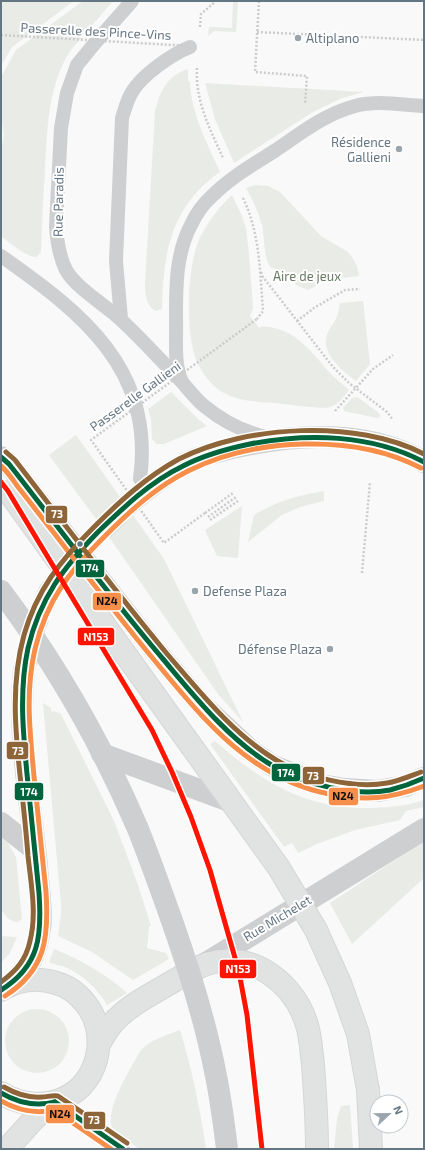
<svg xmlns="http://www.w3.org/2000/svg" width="425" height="1150" viewBox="0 0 425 1150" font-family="'Exo 2',sans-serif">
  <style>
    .green { fill: #e8ebe6 }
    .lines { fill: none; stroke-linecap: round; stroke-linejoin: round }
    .minor-tunnel { stroke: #d4d8dc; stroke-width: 22; stroke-dasharray: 22 11; stroke-linecap: butt }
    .secondary-casing { stroke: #d5d6d7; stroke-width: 24 }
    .primary-casing { stroke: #d5d6d7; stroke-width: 24 }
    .path { stroke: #cbcccd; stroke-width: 2.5; stroke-dasharray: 2 2; stroke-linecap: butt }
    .service { stroke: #cecfd0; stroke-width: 14 }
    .minor { stroke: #cecfd0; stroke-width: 22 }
    .secondary { stroke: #e1e2e2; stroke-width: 22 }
    .primary { stroke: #e1e2e2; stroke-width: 22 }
    .primary-bridge-casing { stroke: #d5d6d7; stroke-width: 24; stroke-linecap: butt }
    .path-bridge { stroke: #cbcccd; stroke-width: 2.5; stroke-dasharray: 2 2; stroke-linecap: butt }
    .minor-bridge { stroke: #cecfd0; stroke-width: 22 }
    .primary-bridge { stroke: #e1e2e2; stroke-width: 22 }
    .bus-1-casing { stroke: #fff; stroke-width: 8 }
    .bus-2-casing { stroke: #fff; stroke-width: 8 }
    .bus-3-casing { stroke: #fff; stroke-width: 8 }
    .bus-4-casing { stroke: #fff; stroke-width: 8 }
    .bus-1 { stroke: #00643c; stroke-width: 5 }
    .bus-2 { stroke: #f78f4b; stroke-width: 5 }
    .bus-3 { stroke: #8d6538; stroke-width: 5 }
    .bus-4 { stroke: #ff1400; stroke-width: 5 }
    .poi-dot { fill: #99a4ac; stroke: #fff; stroke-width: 1.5 }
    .bus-dot { fill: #657683; stroke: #fff; stroke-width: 1.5 }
    .labels { text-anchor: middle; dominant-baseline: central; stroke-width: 4; stroke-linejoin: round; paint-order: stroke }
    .street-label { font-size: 13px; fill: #657683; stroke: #fff }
    .poi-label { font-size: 13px; fill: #657683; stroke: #fff; text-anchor: start }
    .park-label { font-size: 13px; fill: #687a64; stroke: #fff }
    .line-badge { stroke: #fff; stroke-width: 1.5 }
    .badge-label { font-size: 11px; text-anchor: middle; font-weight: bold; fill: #fff }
    .pale-badge-label { font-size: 11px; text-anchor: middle; font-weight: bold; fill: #111 }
  </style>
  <rect width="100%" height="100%" fill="#f9f9f9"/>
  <g class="green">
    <polygon points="1,1 74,1 12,47 1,66"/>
    <path d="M83,1H113L70,51C48,86 47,130 45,170C43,197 42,225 41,252C39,254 38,256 36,257C28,258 7,241 1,236V150L4,136L1,117V77L16,50Z"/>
    <polygon points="233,1 238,1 236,32 214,31 208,36 209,27 232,28"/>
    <path d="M188,69V81L190,82C191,113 207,143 220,172C171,206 163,253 162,309L156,311C146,307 145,293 145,283L155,111C160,91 168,75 188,69Z"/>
    <polygon points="205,83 364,92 342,98 313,112 234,163 215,119"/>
    <path d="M255,185L268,186L280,192L321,236L348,252L352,257L357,266L359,276L332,279L327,273L318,285L308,290L298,286L277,269L271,268C263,258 265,237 262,225C258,212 253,200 246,188Z"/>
    <path d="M232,195L242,216L246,228L249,254L253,309L250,316L259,328C264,325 269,327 274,328C301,334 315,357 333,376C338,381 344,385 349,390C342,399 336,408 323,408C307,407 291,405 275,403C257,402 238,401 222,392C210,384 203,374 197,362C185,333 187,271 198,242C206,224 218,208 232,195Z"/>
    <path d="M363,301L370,364L356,381C343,371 321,355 327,335C328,330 332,326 335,321C338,316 339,309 340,303Z"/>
    <polygon points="171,392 198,419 207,426 164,444 157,444 152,439 151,419 148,409"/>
    <polygon points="357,397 379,413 380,415 380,417 377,418 344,411 343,408 352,398"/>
    <polygon points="76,435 164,559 243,722 218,694 105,531 49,455"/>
    <path d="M324,491V501L300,507L282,515L248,542L254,515C275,502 299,495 324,491Z"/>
    <polygon points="242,506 238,558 217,556 205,530"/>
    <polygon points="43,703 50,707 52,712 54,711 61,714 114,821 138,885 151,926 149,926 147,948 166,953 169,959 133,980 92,952 58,936 61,914 61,905"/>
    <path d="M215,741C263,783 307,810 373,808C392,807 406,806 424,800V807L406,811L400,820L355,830L317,844L298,853L292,843L284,847L210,744Z"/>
    <path d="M1,836L8,843L16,857L22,919L18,922C10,922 6,916 1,910Z"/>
    <polygon points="424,841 424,878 352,944 330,903"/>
    <polygon points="1,936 17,937 10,953 1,963"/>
    <path d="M54,949C81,960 106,974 127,993L107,1005C97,988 83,975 65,967C60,965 54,965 49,962Z"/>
    <circle cx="37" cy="1041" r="32"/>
    <path d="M180,1030C192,1069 200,1109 206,1149H139L112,1128V1127C105,1109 130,1070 139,1053C148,1040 165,1036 180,1030Z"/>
    <polygon points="350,1105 353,1149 334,1149 337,1119 341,1106"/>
  </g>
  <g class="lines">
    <polyline class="minor-tunnel" points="24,670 35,626 49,592 68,565 82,549 130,503"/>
    <g class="secondary-casing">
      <g id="secondary">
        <path d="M1,990C18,980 37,977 56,983C68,986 78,994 86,1004C96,1017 100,1033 98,1050C92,1098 42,1118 1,1093"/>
        <path d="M99,1044C103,1037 107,1030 112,1024C129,1004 156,992 177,979C188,973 198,966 210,963C253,951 295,984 307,1025C311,1038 311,1051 313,1064C315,1092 317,1121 317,1149"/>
        <polyline points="7,1149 35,1118 55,1102"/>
      </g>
    </g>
    <g class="primary-casing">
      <polyline id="primary" points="368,1090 371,1149"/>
    </g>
    <g class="path">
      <polyline points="259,1 255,72 307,76 305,104"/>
      <polyline points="200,27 201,14 216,1"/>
      <polyline points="257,32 424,40"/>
      <path d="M197,68C195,101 210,129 223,158"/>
      <path d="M243,198C260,233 260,273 263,311L257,319"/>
      <polyline points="261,272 263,277 333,367 349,383 387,412 393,420"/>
      <polyline points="297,321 314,308 345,290 360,289"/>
      <polyline points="335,411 373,369 393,355"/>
      <polyline points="205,513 233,493"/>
      <polyline points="208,517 236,497"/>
      <polyline points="210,520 238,501"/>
      <polyline points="362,573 370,482"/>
    </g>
    <g class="service">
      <path d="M132,1L95,43L77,65L67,93L61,128L56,226C57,241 59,256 66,270C76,288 104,304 120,319C142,339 161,361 182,382C189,390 195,398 203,405C222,421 246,433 270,438"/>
      <path d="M1,256C82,313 155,369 140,479"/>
      <path d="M121,319L116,261L122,118C125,109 127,100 132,92C142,75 172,54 190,47"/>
      <path d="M182,382C173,363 177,337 176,316C176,286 176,253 191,225C196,214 203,204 212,196C231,177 254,164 276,150C301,133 325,114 355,106C377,100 402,105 424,106"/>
      <polyline points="55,1102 123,1149"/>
    </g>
    <g class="minor">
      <path d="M130,503C150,487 169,471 193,460C212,452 231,448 252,444C308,433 373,432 424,462"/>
      <polyline points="202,705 251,751 273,766 321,785 345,789 378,791 405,786 424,778"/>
      <polyline points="102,754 232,802"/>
      <polyline points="1,823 35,850"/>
      <polyline points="201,966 424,829"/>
      <path d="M10,986C30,966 36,956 40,928C43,911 38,885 37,867C31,802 17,736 24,670"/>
    </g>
    <use href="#secondary" class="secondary"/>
    <use href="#primary" class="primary"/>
    <g class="primary-bridge-casing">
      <polyline id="primary-bridge" points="8,491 279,868 316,930 340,983 358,1034 368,1090"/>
    </g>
    <g class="path-bridge">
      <polyline points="1,35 190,46"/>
      <polyline points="205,513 164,543 91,440 257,319"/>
    </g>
    <g class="minor-bridge">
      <polyline points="1,457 9,464 154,649 202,705"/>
      <path d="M1,591C56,664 102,745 138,829C150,859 161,890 172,921C190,972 206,1023 216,1076C221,1100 224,1125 227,1149"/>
    </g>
    <use href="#primary-bridge" class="primary-bridge"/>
    <g class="bus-1-casing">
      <g id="bus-1">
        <path d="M1,457L9,464C60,529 109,596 163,659C195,697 229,740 273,766C304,784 354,797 390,790C402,787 413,783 424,778"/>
        <path d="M1,990C40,966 42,935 39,893C35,853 31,814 27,774C23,732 19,690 28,648C40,598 63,568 98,532C124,507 150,482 183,466C204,455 226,449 250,444C307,433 371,434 424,462"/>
        <path d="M1,1093C18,1103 35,1107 55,1102"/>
        <polyline points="55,1102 123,1149"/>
      </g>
    </g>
    <g class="bus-2-casing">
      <g id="bus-2">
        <path d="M1,466C8,472 13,480 18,487C30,502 42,518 54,533C87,576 120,619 155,661C204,720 250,778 329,794C365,801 390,799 424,786"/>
        <path d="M5,996C46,970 49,937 46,892C42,853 38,815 34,776C30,733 25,692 35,649C47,599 70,571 105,536C130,511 156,487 188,471C254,438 354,433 421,468"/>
        <path d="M1,1101C17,1110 36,1114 54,1110L111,1149"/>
      </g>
    </g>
    <g class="bus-3-casing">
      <g id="bus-3">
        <path d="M6,452L15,460C65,525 115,591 168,655C200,692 233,734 276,760C305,777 353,789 387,783C399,781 410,776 421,772"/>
        <path d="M1,982C16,971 26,960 30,941C37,914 31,884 28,856C26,829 23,802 20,775C15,728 11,682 24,635C37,590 60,561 93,528C119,502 146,477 179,459C246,425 357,419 424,454"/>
        <path d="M4,1087C16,1094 28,1098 42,1097C47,1097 52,1095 58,1096L127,1143"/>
      </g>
    </g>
    <g class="bus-4-casing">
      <polyline id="bus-4" points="1,482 8,491 152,730 172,772 191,817 210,870 239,972 247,1015 262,1149"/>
    </g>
    <use href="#bus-1" class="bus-1"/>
    <use href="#bus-2" class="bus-2"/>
    <use href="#bus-3" class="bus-3"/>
    <use href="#bus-4" class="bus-4"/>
  </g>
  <g class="poi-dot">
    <circle cx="298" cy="38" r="4"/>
    <circle cx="399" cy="149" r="4"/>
    <circle cx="195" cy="591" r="4"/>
    <circle cx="330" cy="649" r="4"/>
  </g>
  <circle class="bus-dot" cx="80" cy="544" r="3.5"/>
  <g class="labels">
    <g class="street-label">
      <text transform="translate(96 31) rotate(3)">Passerelle des Pince-Vins</text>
      <text transform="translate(58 202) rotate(-89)">Rue Paradis</text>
      <text transform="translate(135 396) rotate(-36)">Passerelle Gallieni</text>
      <text transform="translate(277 918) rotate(-31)">Rue Michelet</text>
    </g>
    <g class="poi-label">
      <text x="306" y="38">Altiplano</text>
      <text x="391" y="142" text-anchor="end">Résidence<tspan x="391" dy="15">Gallieni</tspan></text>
      <text x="203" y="591">Defense Plaza</text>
      <text x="322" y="649" text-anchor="end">Défense Plaza</text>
    </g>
    <g class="park-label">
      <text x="307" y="276">Aire de jeux</text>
    </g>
  </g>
  <g class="line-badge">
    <rect x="45" y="505" width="23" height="19" rx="4" fill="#8d6538"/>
    <rect x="75" y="559" width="30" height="19" rx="4" fill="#00643c"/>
    <rect x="92" y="592" width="30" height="19" rx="4" fill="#f78f4b"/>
    <rect x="77" y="627" width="38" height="19" rx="4" fill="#ff1400"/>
    <rect x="6" y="741" width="23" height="19" rx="4" fill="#8d6538"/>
    <rect x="271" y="763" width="30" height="19" rx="4" fill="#00643c"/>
    <rect x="302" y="766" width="23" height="19" rx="4" fill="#8d6538"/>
    <rect x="14" y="782" width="30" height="19" rx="4" fill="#00643c"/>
    <rect x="328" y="787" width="31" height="19" rx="4" fill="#f78f4b"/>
    <rect x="219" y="959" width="38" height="20" rx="4" fill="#ff1400"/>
    <rect x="45" y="1104" width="30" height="20" rx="4" fill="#f78f4b"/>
    <rect x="83" y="1111" width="23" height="19" rx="4" fill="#8d6538"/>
  </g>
  <g class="badge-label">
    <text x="57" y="518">73</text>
    <text x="90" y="572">174</text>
    <text x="96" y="641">N153</text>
    <text x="18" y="755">73</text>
    <text x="286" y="777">174</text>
    <text x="313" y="780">73</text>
    <text x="29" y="796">174</text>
    <text x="238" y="973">N153</text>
    <text x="94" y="1124">73</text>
  </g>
  <g class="pale-badge-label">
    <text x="107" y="605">N24</text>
    <text x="343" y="800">N24</text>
    <text x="60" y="1118">N24</text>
  </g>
  <rect width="425" height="1150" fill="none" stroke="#657683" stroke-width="4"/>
  <g transform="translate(389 1114) rotate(68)"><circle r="19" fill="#ffffff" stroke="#c1c8cd"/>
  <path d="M0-3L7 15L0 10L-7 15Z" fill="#99a4ac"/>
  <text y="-6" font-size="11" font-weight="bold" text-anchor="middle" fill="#657683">N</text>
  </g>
</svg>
